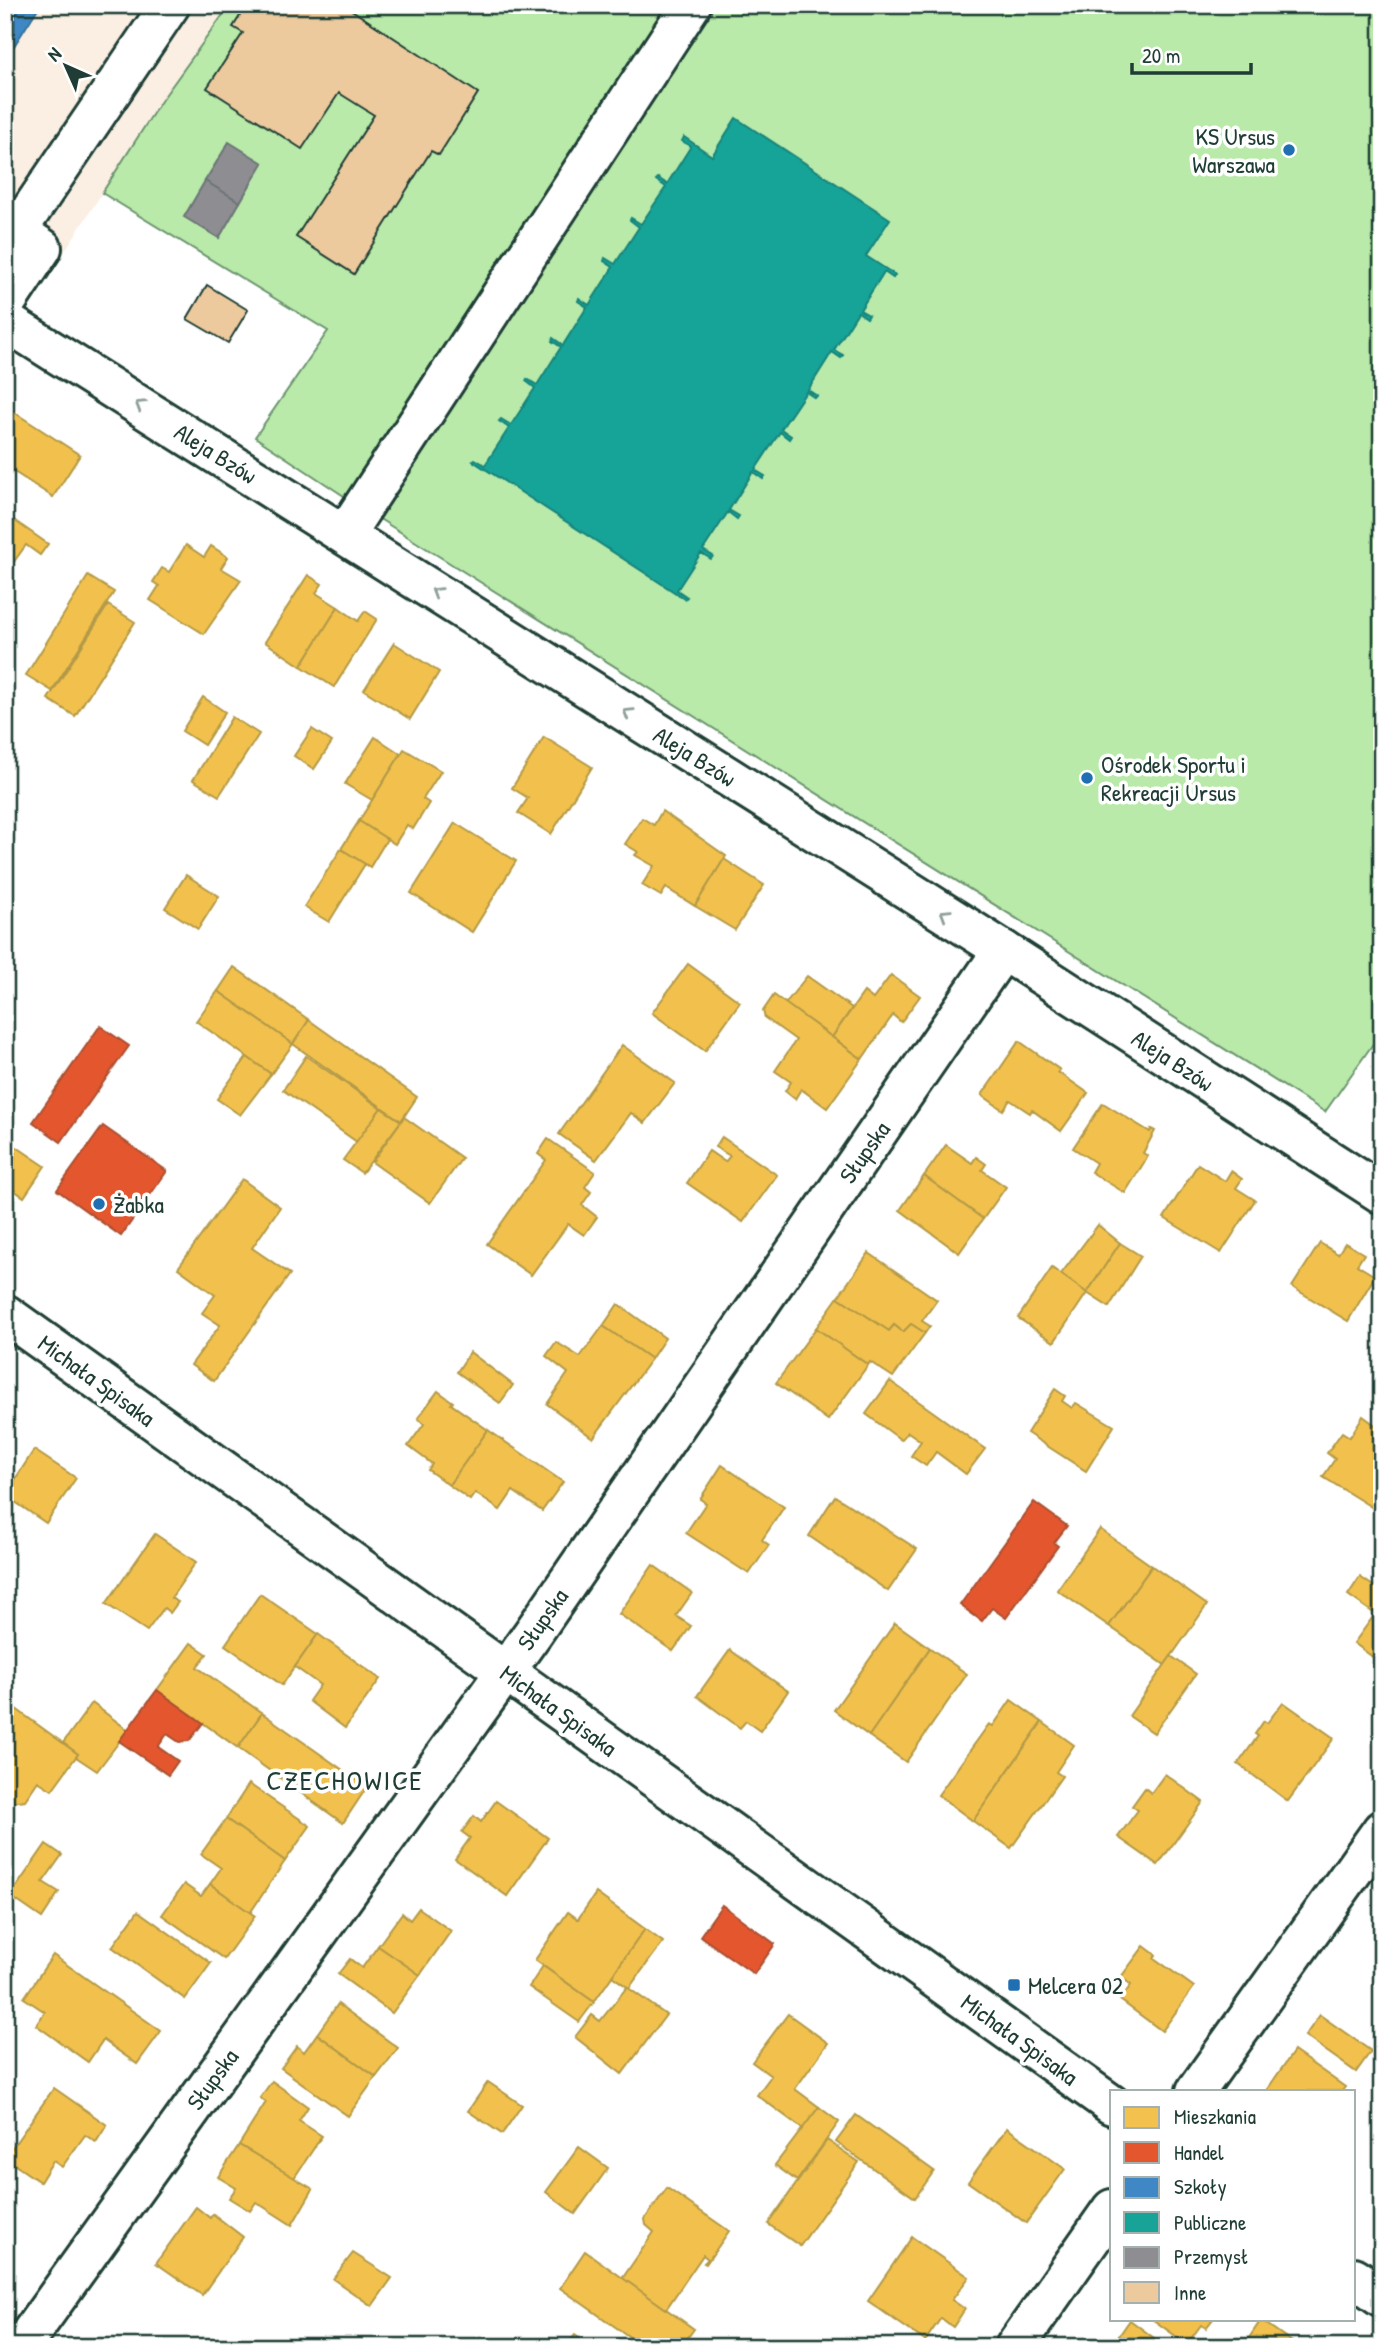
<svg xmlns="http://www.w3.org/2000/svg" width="1387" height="2352" viewBox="0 0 1387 2352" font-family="'Patrick Hand',sans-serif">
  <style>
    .built { fill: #faefe2 }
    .green { fill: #b9eaaa; stroke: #6c946f; stroke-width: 2 }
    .homes { fill: #f2c14e; stroke: #b39946; stroke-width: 2 }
    .shops { fill: #e4572e; stroke: #a94f30; stroke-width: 2 }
    .schools { fill: #3f88c5; stroke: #35729a; stroke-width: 2 }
    .public { fill: #17a398; stroke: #19847a; stroke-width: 2 }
    .industry { fill: #8d8d92; stroke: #6c7576; stroke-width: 2 }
    .building { fill: #edca9e; stroke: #1f3d34; stroke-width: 2 }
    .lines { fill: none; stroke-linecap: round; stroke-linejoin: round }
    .minor-casing { stroke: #1f3d34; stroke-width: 44 }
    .minor { stroke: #fff; stroke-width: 38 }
    .oneway { stroke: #8f9e9a }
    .poi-dot { fill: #1f6fb2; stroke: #fff; stroke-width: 2.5 }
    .labels { text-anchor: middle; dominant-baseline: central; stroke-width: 7; stroke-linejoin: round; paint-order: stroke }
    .poi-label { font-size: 24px; fill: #1f3d34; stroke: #fff; text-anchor: start }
    .street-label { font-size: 24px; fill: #1f3d34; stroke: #fff }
    .quarter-label { font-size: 28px; letter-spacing: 2px; fill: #1f3d34; stroke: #fff }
  </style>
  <rect width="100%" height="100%" fill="#fff"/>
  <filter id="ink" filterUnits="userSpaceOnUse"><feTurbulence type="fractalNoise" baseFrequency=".0143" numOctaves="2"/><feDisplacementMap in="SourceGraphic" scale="14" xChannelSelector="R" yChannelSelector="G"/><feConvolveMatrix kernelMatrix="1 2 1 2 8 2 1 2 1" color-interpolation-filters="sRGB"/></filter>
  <g filter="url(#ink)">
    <polygon class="built" points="5,5 230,5 161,101 34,299 5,281"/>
    <polygon class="green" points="230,5 1382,5 1382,1031 1325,1112 362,508 255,437 328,331 102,193 161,101"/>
    <g class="homes">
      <polygon points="6,407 80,455 53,497 5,466"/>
      <polygon points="5,514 48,544 40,555 26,545 8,570 5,568"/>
      <polygon points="186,545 204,557 211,546 228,557 221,568 241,580 204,634 150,600 159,586 153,582 162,568 169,572"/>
      <polygon points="308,575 322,584 316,593 338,607 301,666 265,642"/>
      <polygon points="88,576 114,592 52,691 26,675"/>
      <polygon points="108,605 135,622 75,716 48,699"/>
      <polygon points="338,607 358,621 365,611 377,619 334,687 301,666"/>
      <polygon points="394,643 439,672 410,719 364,690"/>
      <polygon points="203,697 225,712 204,745 182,731"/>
      <polygon points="232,717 259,734 219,796 193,780"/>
      <polygon points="312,729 332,742 314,769 294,756"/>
      <polygon points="375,737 401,754 372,800 345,784"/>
      <polygon points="544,737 592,767 551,834 518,813 528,798 512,788"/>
      <polygon points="404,749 441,771 423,799 429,803 413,829 407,825 395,844 359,821"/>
      <polygon points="662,811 726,856 695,906 666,888 661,896 642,885 654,866 635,855 638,852 625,844 642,818 654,825"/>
      <polygon points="359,821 387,839 370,867 341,849"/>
      <polygon points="455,823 516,861 472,932 411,893"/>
      <polygon points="341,849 365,864 329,922 304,907"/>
      <polygon points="724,859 764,885 735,930 695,906"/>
      <polygon points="186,875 219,896 198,929 165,908"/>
      <polygon points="688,964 740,1002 705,1051 652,1013"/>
      <polygon points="234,967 309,1020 293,1044 218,991"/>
      <polygon points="891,975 920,996 901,1022 893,1015 862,1059 832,1037 864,992 873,999"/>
      <polygon points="807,976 852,1008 832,1037 785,1004"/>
      <polygon points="218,991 293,1044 271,1074 196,1021"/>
      <polygon points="774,995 862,1059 827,1108 801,1089 795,1099 785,1091 791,1082 775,1071 796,1040 765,1018 763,1011"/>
      <polygon points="309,1020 417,1097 401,1121 293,1044"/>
      <polygon points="1019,1041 1060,1070 1058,1072 1088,1093 1061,1131 1032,1110 1030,1113 1010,1100 1003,1110 982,1095"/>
      <polygon points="622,1045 675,1083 645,1123 631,1113 596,1160 559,1134"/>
      <polygon points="306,1056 381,1108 357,1142 283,1090"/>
      <polygon points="247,1057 271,1074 240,1115 217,1099"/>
      <polygon points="1103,1103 1150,1132 1151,1129 1155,1131 1143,1153 1148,1156 1125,1193 1091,1172 1096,1163 1073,1148"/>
      <polygon points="381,1108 401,1121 362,1173 343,1160"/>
      <polygon points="404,1117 462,1158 430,1203 372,1162"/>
      <polygon points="722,1137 777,1175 743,1222 687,1183 709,1151 725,1162 730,1156 715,1147"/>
      <polygon points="5,1139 45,1166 24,1197 5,1184"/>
      <polygon points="548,1139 595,1172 585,1187 591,1192 582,1205 597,1217 584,1235 568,1224 531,1275 487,1244 546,1160 538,1154"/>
      <polygon points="946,1145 972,1163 976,1157 986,1164 982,1170 1006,1187 983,1219 924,1176"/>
      <polygon points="1198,1164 1225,1181 1231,1171 1242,1179 1236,1188 1255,1200 1221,1253 1164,1218"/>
      <polygon points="924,1176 983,1219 959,1253 900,1210"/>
      <polygon points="242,1179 280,1207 252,1248 290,1274 214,1381 191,1365 220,1325 202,1313 215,1295 178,1268"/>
      <polygon points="1098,1225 1120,1243 1087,1293 1061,1274"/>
      <polygon points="1120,1243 1141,1256 1109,1307 1087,1293"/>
      <polygon points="1320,1243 1338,1254 1345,1243 1364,1254 1357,1265 1375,1276 1348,1321 1292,1287"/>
      <polygon points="869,1253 937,1300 922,1321 930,1326 925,1333 911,1324 903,1332 894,1325 889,1331 838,1297"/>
      <polygon points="1052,1268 1087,1293 1054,1342 1018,1318"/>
      <polygon points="838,1297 889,1331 894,1325 903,1332 911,1324 925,1333 893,1377 870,1362 868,1365 816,1328"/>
      <polygon points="618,1304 665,1338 651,1359 603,1326"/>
      <polygon points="603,1326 651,1359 593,1438 547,1404 568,1373 546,1356 556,1342 580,1357"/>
      <polygon points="816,1328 868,1365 828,1420 776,1383"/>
      <polygon points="470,1352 513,1385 500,1403 457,1372"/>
      <polygon points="890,1381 985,1449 966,1474 936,1452 926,1466 911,1456 921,1441 908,1432 901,1440 866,1414"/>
      <polygon points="1055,1389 1065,1396 1062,1401 1072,1408 1076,1403 1114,1426 1086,1471 1027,1433"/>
      <polygon points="438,1391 453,1402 451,1404 488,1430 449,1485 428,1470 432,1464 408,1446 424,1424 418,1418"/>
      <polygon points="1363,1416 1382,1430 1381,1513 1323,1477 1335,1459 1327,1453 1342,1432 1350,1437"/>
      <polygon points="488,1430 563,1482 542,1511 513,1491 500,1510 475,1493 470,1500 449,1485"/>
      <polygon points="34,1450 76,1478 46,1523 5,1495"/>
      <polygon points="722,1465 784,1507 762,1540 769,1545 749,1574 686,1533 706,1503 700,1499"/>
      <polygon points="835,1496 917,1549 888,1591 809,1536"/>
      <polygon points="1100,1529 1152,1566 1109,1626 1057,1590"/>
      <polygon points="155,1534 196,1562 171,1598 178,1602 170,1613 164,1608 147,1631 106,1604"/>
      <polygon points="653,1565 692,1593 676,1616 691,1626 673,1651 619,1614"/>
      <polygon points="1152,1566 1207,1605 1165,1665 1109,1626"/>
      <polygon points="1360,1577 1382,1592 1382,1664 1354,1643 1375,1614 1348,1595"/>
      <polygon points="260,1594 318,1634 282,1685 225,1645"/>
      <polygon points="895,1623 930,1648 869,1736 834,1710"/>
      <polygon points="318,1634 380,1679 345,1728 309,1701 320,1685 295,1667"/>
      <polygon points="191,1643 207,1654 197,1667 262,1713 238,1748 157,1690"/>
      <polygon points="930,1648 967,1674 906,1762 869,1736"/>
      <polygon points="730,1650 788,1691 760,1731 746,1721 740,1728 697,1696"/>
      <polygon points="1171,1656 1196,1674 1154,1733 1129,1716"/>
      <polygon points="1011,1700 1042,1722 973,1821 938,1795 989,1724 993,1726"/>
      <polygon points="1283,1702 1334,1738 1288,1801 1238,1764 1258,1736 1255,1734 1264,1721 1267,1723"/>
      <polygon points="92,1703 128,1730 97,1771 76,1757 78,1754 63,1743"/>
      <polygon points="12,1706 78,1754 52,1790 38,1781 25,1800 12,1802 5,1797 5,1715"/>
      <polygon points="262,1713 367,1787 343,1823 238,1748"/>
      <polygon points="1042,1722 1074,1745 1056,1772 1062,1776 1011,1848 973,1821"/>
      <polygon points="1165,1774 1203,1802 1158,1865 1118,1837 1138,1810 1132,1806 1145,1788 1151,1793"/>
      <polygon points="249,1784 310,1826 285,1861 226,1819"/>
      <polygon points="496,1801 548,1838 507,1896 455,1859 470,1838 462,1832 474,1816 481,1822"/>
      <polygon points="226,1819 285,1861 250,1913 210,1884 221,1868 201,1854"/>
      <polygon points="46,1844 62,1855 43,1882 59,1892 42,1918 10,1896"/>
      <polygon points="184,1884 201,1896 210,1884 255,1916 224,1959 162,1915"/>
      <polygon points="596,1893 645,1929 594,2002 535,1960 568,1912 578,1919"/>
      <polygon points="419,1908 451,1931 420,1975 378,1946 402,1913 410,1920"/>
      <polygon points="138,1911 211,1963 185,1999 112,1947"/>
      <polygon points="645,1929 663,1942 629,1988 612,1976"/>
      <polygon points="378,1946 420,1975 392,2013 338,1974 350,1959 362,1968"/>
      <polygon points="1144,1946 1156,1955 1154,1958 1194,1987 1162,2031 1120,2000 1131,1985 1121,1977"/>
      <polygon points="53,1955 161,2031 137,2064 103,2040 88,2062 36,2025 45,2012 24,1998"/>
      <polygon points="543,1966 594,2002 579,2022 529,1987"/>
      <polygon points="627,1987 666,2015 622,2074 575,2037 592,2015 600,2021"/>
      <polygon points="338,2004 398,2048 376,2077 317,2034"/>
      <polygon points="788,2014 828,2043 795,2089 819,2107 803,2129 757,2095 771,2076 752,2062"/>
      <polygon points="1320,2015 1371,2051 1356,2072 1305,2036"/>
      <polygon points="317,2034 376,2077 348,2116 281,2068 297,2046 304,2052"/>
      <polygon points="1294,2051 1345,2087 1342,2091 1266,2091"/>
      <polygon points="272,2081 308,2107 299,2121 322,2136 294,2178 239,2145 266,2102 260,2098"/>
      <polygon points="488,2082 522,2105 502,2134 468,2111"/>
      <polygon points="54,2088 107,2125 96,2142 85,2135 62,2167 53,2161 40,2182 5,2158"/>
      <polygon points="819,2107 839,2122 797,2181 775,2165"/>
      <polygon points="856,2115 934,2171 915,2198 836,2142"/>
      <polygon points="1007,2128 1065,2169 1026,2223 968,2182"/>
      <polygon points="827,2140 859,2162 800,2246 768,2224"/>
      <polygon points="239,2145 313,2189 292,2225 256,2202 250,2211 229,2198 236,2188 218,2177"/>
      <polygon points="579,2147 608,2168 575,2214 546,2192"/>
      <polygon points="667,2188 729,2231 706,2264 704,2263 708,2259 703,2255 666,2309 622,2279 654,2232 646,2225 645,2219"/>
      <polygon points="196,2207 210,2218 213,2214 243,2237 202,2295 156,2263"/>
      <polygon points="912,2237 969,2277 952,2300 965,2309 953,2327 941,2318 925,2341 868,2301"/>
      <polygon points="585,2251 694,2329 681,2347 644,2347 560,2288"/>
      <polygon points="353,2253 392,2278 372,2306 333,2279"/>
      <polygon points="1152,2319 1213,2319 1206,2328 1201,2325 1187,2344"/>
      <polygon points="1130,2320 1166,2347 1119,2347 1114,2343"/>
      <polygon points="1261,2320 1299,2347 1243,2347"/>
      <polygon points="575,2335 590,2347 566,2347"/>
    </g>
    <g class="shops">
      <polygon points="100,1026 129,1046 61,1142 33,1122"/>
      <polygon points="103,1126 167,1171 121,1236 57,1190"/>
      <polygon points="1034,1502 1067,1526 1054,1543 1058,1546 1006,1618 992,1608 982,1621 960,1605"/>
      <polygon points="157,1690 203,1723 189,1741 179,1742 167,1734 158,1747 178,1761 168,1775 119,1741"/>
      <polygon points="722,1905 775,1944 754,1974 700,1936"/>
    </g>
    <polygon class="schools" points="5,5 40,5 5,60"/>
    <polygon class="public" points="736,118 890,219 866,256 895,275 893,278 884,272 860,310 869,315 867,318 858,312 834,350 843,355 841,358 832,352 808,390 817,396 815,398 806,392 781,429 791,436 789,439 780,432 755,470 765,476 763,479 753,472 729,510 739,516 737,519 728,512 703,550 713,556 711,559 701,553 677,590 687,597 685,599 473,461 475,459 485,465 509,428 499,421 501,419 511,425 535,388 526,381 527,379 537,385 561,347 552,341 553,338 563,345 587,307 578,301 579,298 589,305 613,267 604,261 605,258 615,264 639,227 630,220 631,218 641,224 666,187 656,180 658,178 667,184 691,146 682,141 684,137 712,156"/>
    <g class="industry">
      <polygon points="229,142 263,163 240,202 205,181"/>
      <polygon points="205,181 240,202 219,238 184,217"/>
    </g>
    <g class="building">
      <polygon points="247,5 344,5 478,93 439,155 431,151 354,274 296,237 374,115 339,93 302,149 207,88 243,33 233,27"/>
      <polygon points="207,285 248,310 228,343 187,319"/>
    </g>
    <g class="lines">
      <g class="minor-casing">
        <g id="minor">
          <polyline points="5,304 42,248 17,231 170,5"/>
          <polyline points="5,321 1003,950 1382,1194"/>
          <polyline points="345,534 691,5"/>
          <polyline points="5,1314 1112,2105"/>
          <polyline points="1196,2091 1382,1830"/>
          <polyline points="1354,2277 1382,2297"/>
          <polyline points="21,2347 533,1633 1003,950"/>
          <polyline points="1015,2347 1112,2209"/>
        </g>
      </g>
      <use href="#minor" class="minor"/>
    </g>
    <defs><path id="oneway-chevron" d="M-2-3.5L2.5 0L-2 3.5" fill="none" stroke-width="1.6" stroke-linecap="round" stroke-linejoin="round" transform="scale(1.75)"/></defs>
    <g class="oneway">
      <use href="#oneway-chevron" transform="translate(140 405) rotate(-148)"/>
      <use href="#oneway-chevron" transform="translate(436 592) rotate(-148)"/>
      <use href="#oneway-chevron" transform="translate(628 713) rotate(-148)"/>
      <use href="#oneway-chevron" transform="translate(945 914) rotate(-148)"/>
    </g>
  </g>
  <g class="poi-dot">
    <circle cx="1289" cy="150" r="7"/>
    <circle cx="1087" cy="778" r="7"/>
    <circle cx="99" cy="1204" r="7"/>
    <rect x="1007" y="1978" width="14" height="14" rx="3.5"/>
  </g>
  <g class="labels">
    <g class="poi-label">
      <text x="1275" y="136" text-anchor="end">KS Ursus<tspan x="1275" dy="28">Warszawa</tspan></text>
      <text x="1101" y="764">Ośrodek Sportu i<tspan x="1101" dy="28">Rekreacji Ursus</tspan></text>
      <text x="113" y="1204">Żabka</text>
      <text x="1028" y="1985">Melcera 02</text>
    </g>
    <g class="street-label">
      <text transform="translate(216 453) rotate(32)">Aleja Bzów</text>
      <text transform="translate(695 756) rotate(32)">Aleja Bzów</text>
      <text transform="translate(1173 1060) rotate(33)">Aleja Bzów</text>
      <text transform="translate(864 1152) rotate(-55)">Słupska</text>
      <text transform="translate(97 1380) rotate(36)">Michała Spisaka</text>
      <text transform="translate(542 1619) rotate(-55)">Słupska</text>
      <text transform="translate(559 1710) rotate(36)">Michała Spisaka</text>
      <text transform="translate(1020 2039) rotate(36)">Michała Spisaka</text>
      <text transform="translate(212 2079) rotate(-54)">Słupska</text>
    </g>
    <g class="quarter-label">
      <text x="345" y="1780">CZECHOWICE</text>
    </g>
  </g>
  <rect width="1387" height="2352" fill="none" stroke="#fff" stroke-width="28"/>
  <rect x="14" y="14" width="1359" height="2324" fill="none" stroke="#1f3d34" stroke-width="2.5" filter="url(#ink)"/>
  <rect x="1110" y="2090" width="245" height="231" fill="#ffffff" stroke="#a5b1ae" stroke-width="2"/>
  <rect x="1124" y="2107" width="35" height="21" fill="#f2c14e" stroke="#a5b1ae" stroke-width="2"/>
  <text x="1174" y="2124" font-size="21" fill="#1f3d34">Mieszkania</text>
  <rect x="1124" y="2142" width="35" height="21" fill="#e4572e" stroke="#a5b1ae" stroke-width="2"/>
  <text x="1174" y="2160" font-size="21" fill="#1f3d34">Handel</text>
  <rect x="1124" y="2177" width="35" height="21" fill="#3f88c5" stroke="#a5b1ae" stroke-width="2"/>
  <text x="1174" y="2194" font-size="21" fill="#1f3d34">Szkoły</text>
  <rect x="1124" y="2212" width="35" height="21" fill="#17a398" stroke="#a5b1ae" stroke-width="2"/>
  <text x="1174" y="2230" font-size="21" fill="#1f3d34">Publiczne</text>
  <rect x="1124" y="2247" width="35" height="21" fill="#8d8d92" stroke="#a5b1ae" stroke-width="2"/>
  <text x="1174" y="2264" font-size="21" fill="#1f3d34">Przemysł</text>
  <rect x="1124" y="2282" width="35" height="21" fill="#edca9e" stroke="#a5b1ae" stroke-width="2"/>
  <text x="1174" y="2300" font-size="21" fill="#1f3d34">Inne</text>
  <g transform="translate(66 66) rotate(315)" stroke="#ffffff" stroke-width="5" paint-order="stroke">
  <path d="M0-5L12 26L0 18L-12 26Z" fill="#1f3d34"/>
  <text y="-10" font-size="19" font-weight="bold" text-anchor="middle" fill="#1f3d34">N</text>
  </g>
  <path d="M1132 63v10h119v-10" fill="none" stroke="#1f3d34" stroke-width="3.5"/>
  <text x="1142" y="63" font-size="21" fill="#1f3d34" stroke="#ffffff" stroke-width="5" paint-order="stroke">20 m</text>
</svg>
